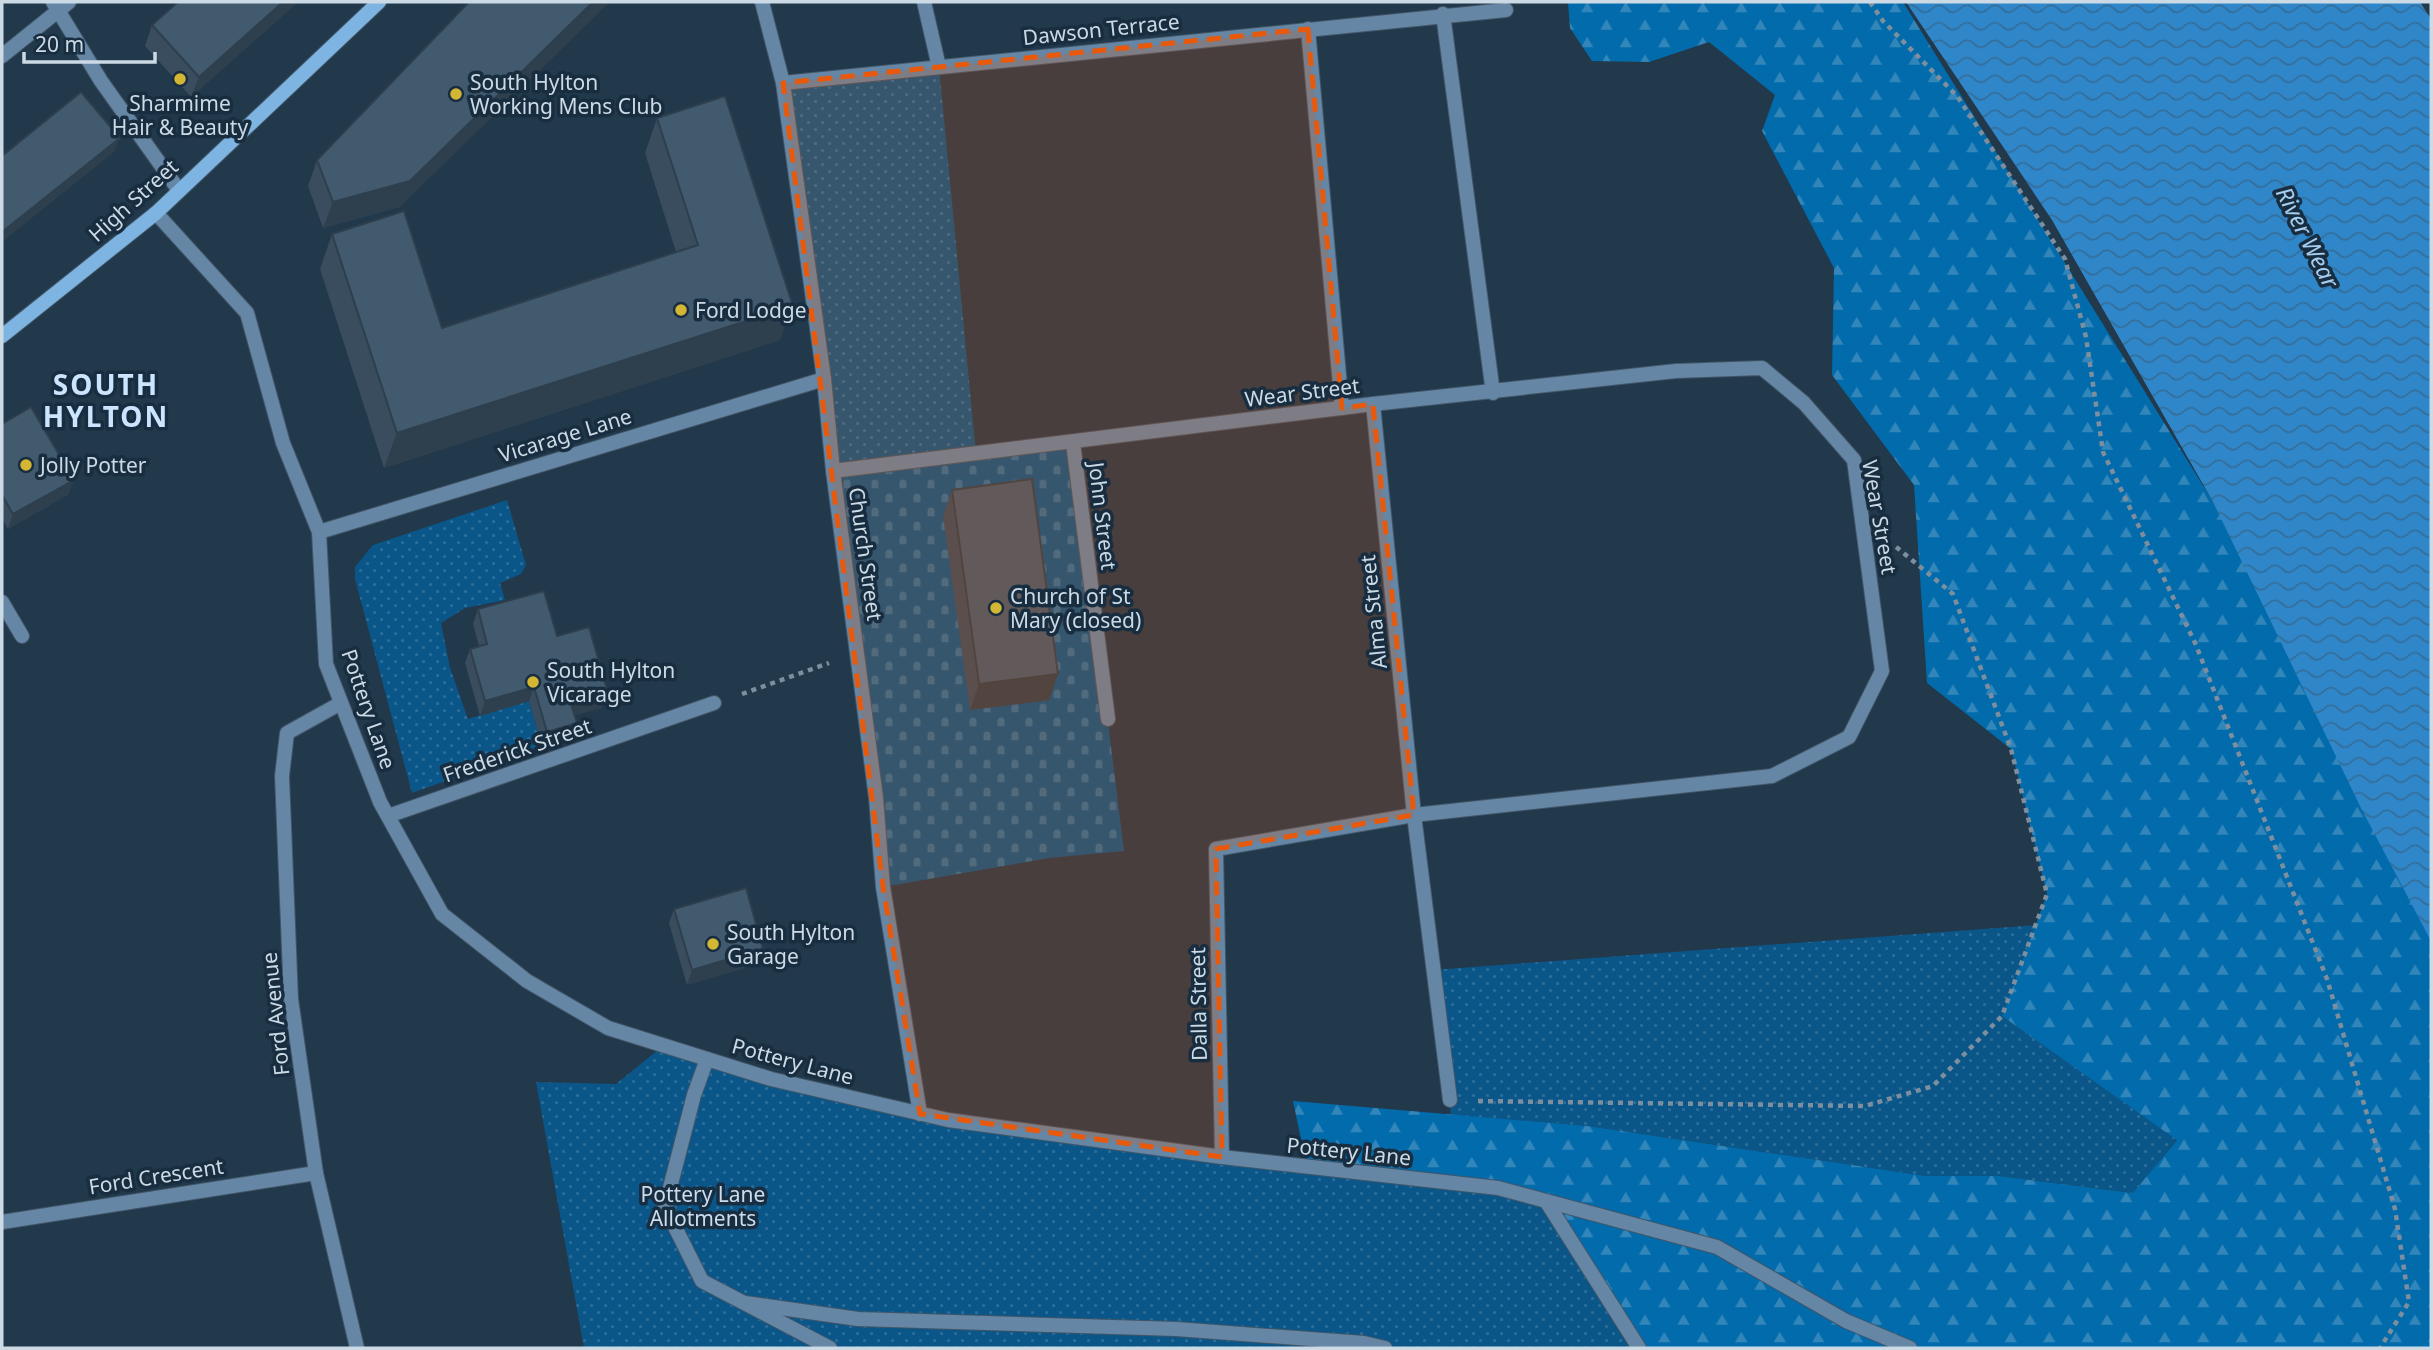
<svg xmlns="http://www.w3.org/2000/svg" width="2433" height="1350" viewBox="0 0 2433 1350" font-family="'Noto Sans',sans-serif">
  <style>
    .grass { fill: url(#grass-dots) }
    .forest { fill: url(#forest-firs) }
    .cemetery { fill: url(#cemetery-stones) }
    .water { fill: url(#water-waves) }
    .lines { fill: none; stroke-linecap: round; stroke-linejoin: round }
    .lane-casing { stroke: #415567; stroke-width: 16 }
    .street-casing { stroke: #415567; stroke-width: 16 }
    .secondary-casing { stroke: #415567; stroke-width: 16 }
    .path { stroke: #7d8f9e; stroke-width: 4.5; stroke-dasharray: 5 5; stroke-linecap: butt }
    .lane { stroke: #6586a4; stroke-width: 14 }
    .street { stroke: #6586a4; stroke-width: 14 }
    .secondary { stroke: #7eb4e2; stroke-width: 14 }
    .wall { fill: #394d5f }
    .shaded-wall { fill: #2e3f4d }
    .building { fill: #425a6e; stroke: #2e3f4d; stroke-width: 2 }
    .marked { fill: #e8590c; fill-opacity: 0.2; stroke: #e8590c; stroke-width: 5; stroke-dasharray: 14 9; stroke-linejoin: round }
    .poi-dot { fill: #d4b635; stroke: #182e40; stroke-width: 2.5 }
    .labels { text-anchor: middle; dominant-baseline: central; stroke-width: 7; stroke-linejoin: round; paint-order: stroke }
    .street-label { font-size: 21px; fill: #ccdae6; stroke: #182e40 }
    .poi-label { font-size: 21px; fill: #ccdae6; stroke: #182e40; text-anchor: start }
    .park-label { font-size: 21px; fill: #caddef; stroke: #182e40 }
    .water-label { font-size: 23px; font-style: italic; fill: #a7cef0; stroke: #182e40 }
    .district-label { font-size: 28px; font-weight: bold; letter-spacing: 2px; fill: #cae5fd; stroke: #182e40 }
  </style>
  <defs>
    <pattern id="grass-dots" width="8" height="8" patternUnits="userSpaceOnUse" patternTransform="scale(1.75)"><rect width="8" height="8" fill="#0a5688"/><path d="M2 2h.1M6 6h.1" fill="none" stroke="#2c6e99" stroke-width="1.8" stroke-linecap="round"/></pattern>
    <pattern id="forest-firs" width="22" height="20" patternUnits="userSpaceOnUse" patternTransform="scale(1.75)"><rect width="22" height="20" fill="#026bab"/><path d="M5 1l3.5 6h-7zM16 11l3.5 6h-7z" fill="#3286ba"/></pattern>
    <pattern id="cemetery-stones" width="16" height="16" patternUnits="userSpaceOnUse" patternTransform="scale(1.75)"><rect width="16" height="16" fill="#0a5688"/><path d="M2 7V4a2 2 0 0 1 4 0v3zM10 15v-3a2 2 0 0 1 4 0v3z" fill="#2c6e99"/></pattern>
    <pattern id="water-waves" width="16" height="10" patternUnits="userSpaceOnUse" patternTransform="scale(1.75)"><rect width="16" height="10" fill="#2f87c9"/><path d="M0 5q4-4 8 0t8 0" fill="none" stroke="#346e9b"/></pattern>
  </defs>
  <rect width="100%" height="100%" fill="#22384b"/>
  <g class="grass">
    <polygon points="939,67 976,454 833,471 783,83"/>
    <polygon points="507,500 526,565 521,574 500,583 505,600 465,608 441,623 450,668 468,719 529,701 542,746 412,793 355,579 355,567 373,545"/>
    <polygon points="2036,925 2002,1016 2177,1139 2134,1193 1999,1176 1926,1176 1588,1126 1451,1115 1433,970"/>
    <polygon points="664,1045 948,1120 1546,1201 1651,1348 584,1348 536,1082 616,1084"/>
  </g>
  <polygon class="forest" points="1568,2 1903,2 2212,500 2431,937 2431,1348 1639,1348 1546,1201 1307,1167 1293,1101 1588,1126 1926,1176 1999,1176 2133,1193 2177,1140 2002,1016 2047,894 2011,749 1927,683 1914,485 1832,375 1834,268 1762,131 1775,95 1709,42 1649,62 1592,61 1570,28"/>
  <polygon class="cemetery" points="1073,443 1124,851 1049,858 883,887 833,471"/>
  <polygon class="water" points="1906,2 2420,2 2431,19 2431,941 2361,808 2212,500 2052,220"/>
  <g class="lines">
    <g class="lane-casing">
      <g id="lane">
        <polyline points="924,2 939,67"/>
        <polyline points="1443,14 1493,393"/>
        <polyline points="2,56 69,2"/>
        <polyline points="2,602 22,636"/>
        <polyline points="707,1059 694,1095 665,1207 702,1281 830,1348"/>
        <polyline points="1546,1201 1639,1348"/>
        <polyline points="745,1303 858,1319 1176,1329 1364,1343 1385,1348"/>
      </g>
    </g>
    <g class="street-casing">
      <g id="street">
        <polyline points="53,2 101,81 178,189"/>
        <polyline points="762,2 783,83 824,379 833,471 876,798 883,887 920,1114"/>
        <polyline points="1308,29 1342,408"/>
        <polyline points="783,83 1506,10"/>
        <polyline points="156,213 247,313 283,443 319,532 326,664 380,802 442,914 527,981 608,1028 771,1079 948,1120 1222,1157 1498,1188 1717,1247 1846,1321 1910,1348"/>
        <polyline points="1373,404 1414,815 1450,1100"/>
        <polyline points="1073,443 1108,719"/>
        <polyline points="833,471 1373,404 1676,371 1762,368 1804,403 1854,460 1882,671 1849,737 1772,776 1414,815 1216,849 1222,1157"/>
        <polyline points="319,532 824,379"/>
        <polyline points="341,703 287,733 282,776 291,999 316,1173 357,1348"/>
        <polyline points="388,816 714,703"/>
        <polyline points="2,1222 316,1173"/>
      </g>
    </g>
    <g class="secondary-casing">
      <polyline id="secondary" points="2,336 156,213 379,2"/>
    </g>
    <g class="path">
      <polyline points="1870,2 1883,21 1957,96 2065,259 2086,337 2103,452 2196,645 2327,979 2395,1209 2409,1302 2380,1348"/>
      <polyline points="742,694 829,663"/>
      <polyline points="1478,1101 1865,1106 1933,1086 2002,1016 2047,894 2011,749 1953,594 1895,546"/>
    </g>
    <use href="#lane" class="lane"/>
    <use href="#street" class="street"/>
    <use href="#secondary" class="secondary"/>
  </g>
  <g class="wall">
    <polygon points="298,2 191,97 145,46 152,25"/>
    <polygon points="657,118 780,340 384,468 320,269 332,234 442,328 676,252 645,153"/>
    <polygon points="317,160 400,207 323,228 308,186"/>
    <polygon points="2,424 69,494 8,529 2,518"/>
    <polygon points="952,490 1049,700 970,710 943,516"/>
    <polygon points="478,609 557,636 602,708 575,715 572,738 542,746 529,701 480,716 465,663 470,649 479,646 473,624"/>
    <polygon points="674,909 758,964 687,985 669,923"/>
  </g>
  <g class="shaded-wall">
    <polygon points="283,2 298,2 191,97 199,77"/>
    <polygon points="593,2 610,2 400,207 323,228 333,202"/>
    <polygon points="120,138 114,152 2,242 2,232"/>
    <polygon points="793,306 780,340 384,468 397,433"/>
    <polygon points="74,480 69,494 8,529 13,514"/>
    <polygon points="1058,674 1049,700 970,710 979,684"/>
    <polygon points="534,687 529,701 480,716 485,701"/>
    <polygon points="608,693 602,708 566,718 571,704"/>
    <polygon points="577,723 572,738 542,746 547,732"/>
    <polygon points="763,949 758,964 687,985 692,970"/>
  </g>
  <g class="building">
    <polygon points="178,2 283,2 199,77 152,25"/>
    <polygon points="469,2 593,2 410,181 333,202 317,160"/>
    <polygon points="81,92 120,138 2,232 2,156"/>
    <polygon points="725,96 793,306 397,433 332,234 404,211 442,328 698,245 657,118"/>
    <polygon points="31,407 74,480 13,514 2,495 2,424"/>
    <polygon points="1032,479 1058,674 979,684 952,490"/>
    <polygon points="544,591 557,636 589,627 608,693 571,704 577,723 547,732 534,687 485,701 470,649 487,644 478,609"/>
    <polygon points="746,888 763,949 692,970 674,909"/>
  </g>
  <path class="marked" d="M1308,29L1342,408L1373,404L1414,815L1216,849L1222,1157L920,1114L883,887L783,83Z"/>
  <g class="poi-dot">
    <circle cx="180" cy="79" r="7"/>
    <circle cx="456" cy="94" r="7"/>
    <circle cx="681" cy="310" r="7"/>
    <circle cx="26" cy="465" r="7"/>
    <circle cx="996" cy="608" r="7"/>
    <circle cx="533" cy="682" r="7"/>
    <circle cx="713" cy="944" r="7"/>
  </g>
  <g class="labels">
    <g class="street-label">
      <text transform="translate(1101 29) rotate(-6)">Dawson Terrace</text>
      <text transform="translate(133 200) rotate(-42)">High Street</text>
      <text transform="translate(1302 392) rotate(-7)">Wear Street</text>
      <text transform="translate(565 435) rotate(-17)">Vicarage Lane</text>
      <text transform="translate(1103 516) rotate(83)">John Street</text>
      <text transform="translate(1880 517) rotate(80)">Wear Street</text>
      <text transform="translate(866 554) rotate(82)">Church Street</text>
      <text transform="translate(1373 612) rotate(-96)">Alma Street</text>
      <text transform="translate(369 709) rotate(71)">Pottery Lane</text>
      <text transform="translate(517 750) rotate(-19)">Frederick Street</text>
      <text transform="translate(1198 1004) rotate(-91)">Dalla Street</text>
      <text transform="translate(275 1014) rotate(-96)">Ford Avenue</text>
      <text transform="translate(793 1061) rotate(15)">Pottery Lane</text>
      <text transform="translate(1349 1151) rotate(6)">Pottery Lane</text>
      <text transform="translate(156 1176) rotate(-9)">Ford Crescent</text>
    </g>
    <g class="poi-label">
      <text x="470" y="82">South Hylton<tspan x="470" dy="24">Working Mens Club</tspan></text>
      <text x="180" y="103" text-anchor="middle">Sharmime<tspan x="180" dy="24">Hair &amp; Beauty</tspan></text>
      <text x="695" y="310">Ford Lodge</text>
      <text x="40" y="465">Jolly Potter</text>
      <text x="1010" y="596">Church of St<tspan x="1010" dy="24">Mary (closed)</tspan></text>
      <text x="547" y="670">South Hylton<tspan x="547" dy="24">Vicarage</tspan></text>
      <text x="727" y="932">South Hylton<tspan x="727" dy="24">Garage</tspan></text>
    </g>
    <g class="park-label">
      <text x="703" y="1194">Pottery Lane<tspan x="703" dy="24">Allotments</tspan></text>
    </g>
    <g class="water-label">
      <text transform="translate(2308 237) rotate(63)">River Wear</text>
    </g>
    <g class="district-label">
      <text x="106" y="384">SOUTH<tspan x="106" dy="32">HYLTON</tspan></text>
    </g>
  </g>
  <rect width="2433" height="1350" fill="none" stroke="#ccdae6" stroke-width="7"/>
  <path d="M24 52v10h131v-10" fill="none" stroke="#ccdae6" stroke-width="3.5"/>
  <text x="35" y="52" font-size="21" fill="#ccdae6" stroke="#182e40" stroke-width="5" paint-order="stroke">20 m</text>
</svg>
